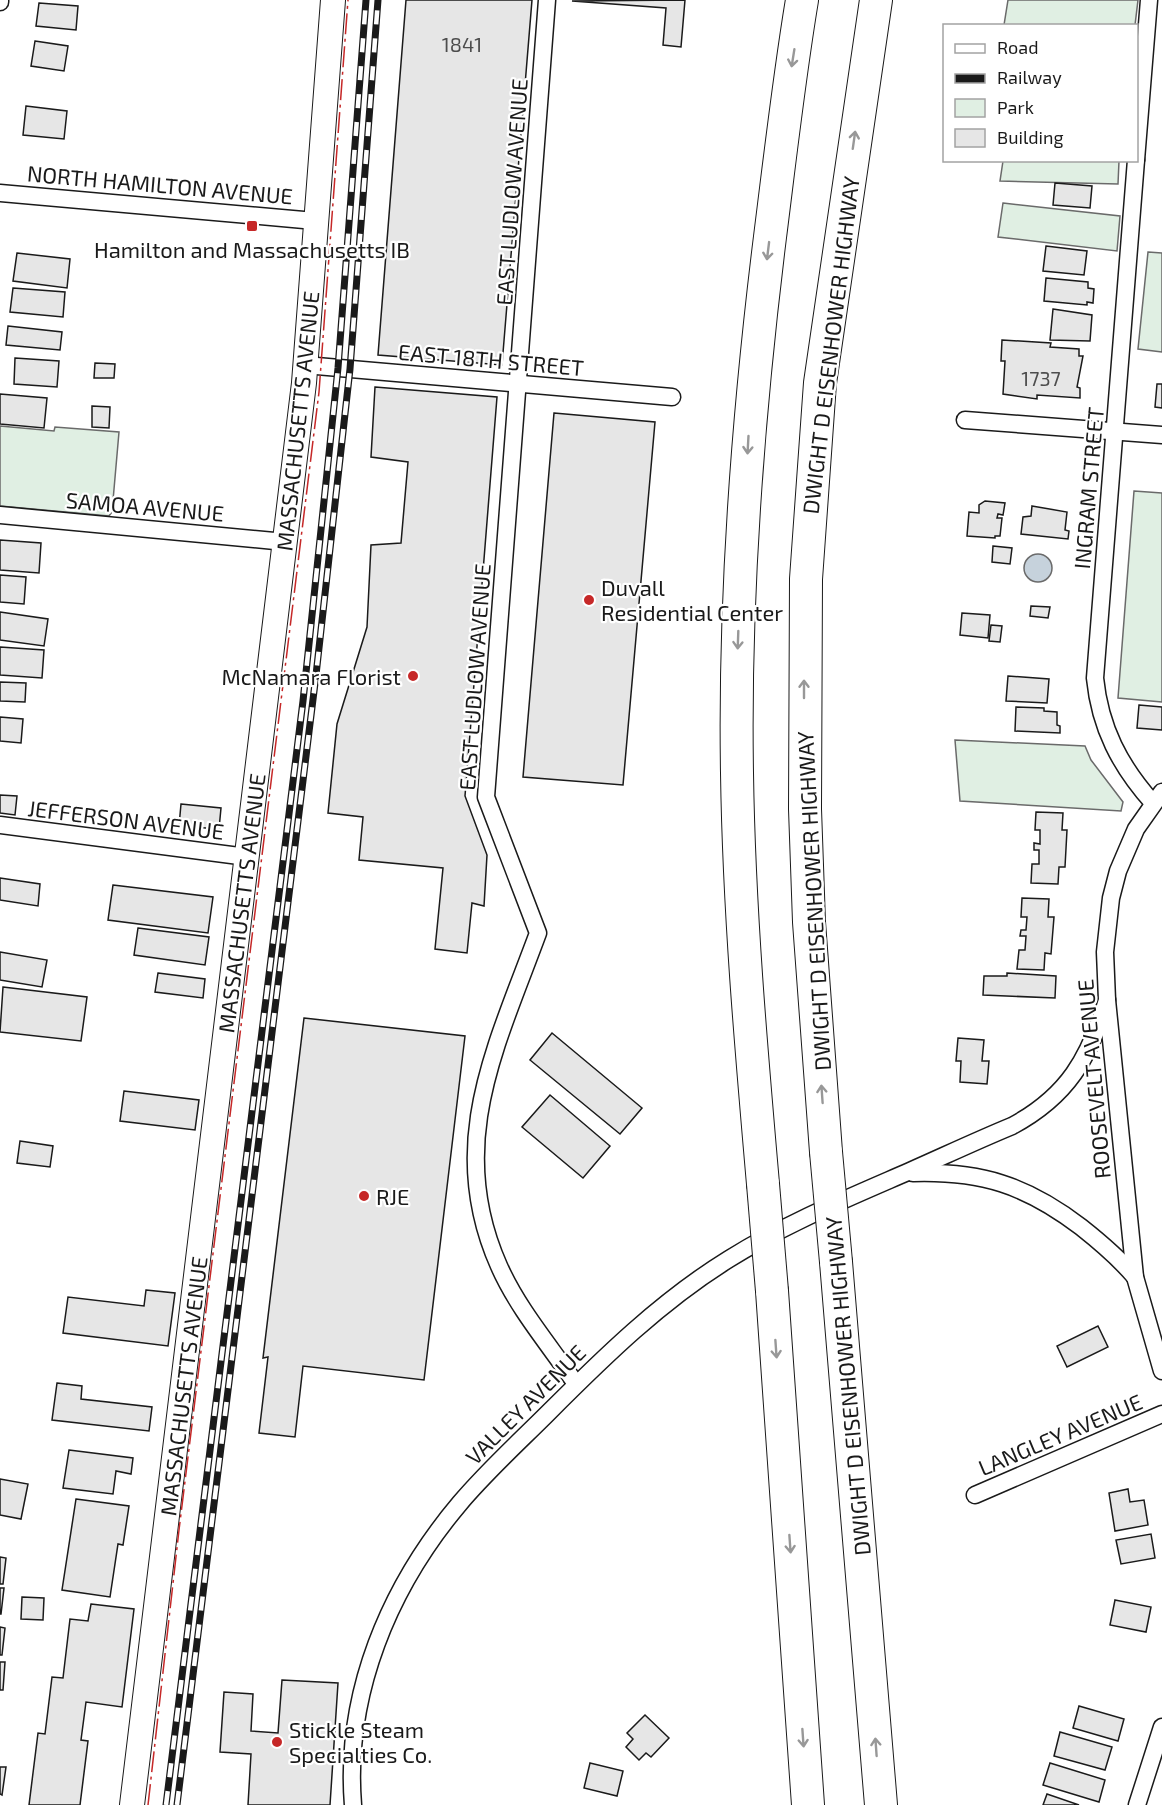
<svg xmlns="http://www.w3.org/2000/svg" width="1162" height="1805" viewBox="0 0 1162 1805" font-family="'Exo 2',sans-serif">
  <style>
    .green { fill: #e0efe3; stroke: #6a6a6a; stroke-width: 1.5 }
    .water { fill: #c6d2dc; stroke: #6a6a6a; stroke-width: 1.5 }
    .building { fill: #e6e6e6; stroke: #1a1a1a; stroke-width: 1.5 }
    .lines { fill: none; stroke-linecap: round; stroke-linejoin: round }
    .street-casing { stroke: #1a1a1a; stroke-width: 19 }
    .secondary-casing { stroke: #1a1a1a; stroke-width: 26 }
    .highway-casing { stroke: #1a1a1a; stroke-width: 34 }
    .street { stroke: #fff; stroke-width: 16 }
    .secondary { stroke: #fff; stroke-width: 24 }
    .highway { stroke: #fff; stroke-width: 32 }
    .rail-casing { stroke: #1a1a1a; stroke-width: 7 }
    .rail { stroke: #fff; stroke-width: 4.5; stroke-dasharray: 14; stroke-linecap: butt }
    .highway-bridge-casing { stroke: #1a1a1a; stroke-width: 34; stroke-linecap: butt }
    .highway-bridge { stroke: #fff; stroke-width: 32 }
    .power { stroke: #c62828; stroke-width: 1.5; stroke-dasharray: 21 4.5 3 4.5; stroke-linecap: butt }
    .oneway { stroke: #989898 }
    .poi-dot { fill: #c62828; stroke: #fff; stroke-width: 2 }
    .labels { text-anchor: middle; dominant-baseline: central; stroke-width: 4.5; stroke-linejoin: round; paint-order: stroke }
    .number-label { font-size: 20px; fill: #4d4d4d }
    .street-label { font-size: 22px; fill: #1a1a1a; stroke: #fff }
    .poi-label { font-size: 22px; fill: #1a1a1a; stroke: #fff; text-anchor: start }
  </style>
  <rect width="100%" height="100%" fill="#fff"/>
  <g class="green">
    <polygon points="1008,0 1138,0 1135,25 1004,25"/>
    <polygon points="1003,161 1119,161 1118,184 1000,181"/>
    <polygon points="1003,203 1120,216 1117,251 998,237"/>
    <polygon points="1148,252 1162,253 1162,352 1138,349"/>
    <polygon points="0,426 54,431 55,427 119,432 112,512 109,516 0,506"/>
    <polygon points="1134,491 1162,493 1162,702 1118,698"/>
    <polygon points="955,740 1085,746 1091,760 1123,802 1121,811 960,801"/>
  </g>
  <circle class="water" cx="1038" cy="568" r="14"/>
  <g class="building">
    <polygon points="406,0 532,0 502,365 378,355"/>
    <polygon points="685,0 681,47 663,45 666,8 572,1"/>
    <polygon points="39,3 78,6 76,30 36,26"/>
    <polygon points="35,41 68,46 64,71 31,66"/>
    <polygon points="26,106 67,111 64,139 23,135"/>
    <polygon points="1055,183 1092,186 1090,208 1053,205"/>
    <polygon points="1046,246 1087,251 1084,275 1043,271"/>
    <polygon points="17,253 70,259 67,288 13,281"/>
    <polygon points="1046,278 1088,282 1088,288 1094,289 1093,303 1087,302 1087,305 1044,301"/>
    <polygon points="13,288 65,292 63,317 10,312"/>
    <polygon points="1053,309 1092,315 1090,341 1050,340"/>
    <polygon points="8,326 62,332 60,350 6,345"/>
    <polygon points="1002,340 1051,343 1050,347 1079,349 1079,356 1083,356 1077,387 1080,388 1080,398 1037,395 1037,399 1003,394 1005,361 1001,361"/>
    <polygon points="15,358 59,361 57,387 14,384"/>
    <polygon points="95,363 115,364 114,378 94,378"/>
    <polygon points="1157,384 1162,384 1162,408 1155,407"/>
    <polygon points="375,387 497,397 465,796 487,855 484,906 472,903 467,953 435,949 443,868 359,860 363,817 328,813 337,724 367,627 371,545 401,543 408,462 371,457"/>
    <polygon points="0,394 47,398 44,428 0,424"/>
    <polygon points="92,406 110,407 109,428 92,427"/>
    <polygon points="554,413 655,422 623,785 523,777"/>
    <polygon points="985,501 1005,503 1003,515 998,514 997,518 1002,518 1000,536 995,536 995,538 967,536 969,512 979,513 979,505"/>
    <polygon points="1032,506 1067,512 1065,530 1069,531 1068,539 1021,534 1023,517 1031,516"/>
    <polygon points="0,540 41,543 39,573 0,570"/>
    <polygon points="993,546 1012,548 1010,564 992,562"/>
    <polygon points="0,575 26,577 24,604 0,602"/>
    <polygon points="1031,606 1050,607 1048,618 1030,616"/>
    <polygon points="0,612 48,619 44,646 0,640"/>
    <polygon points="962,613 990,615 988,638 960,635"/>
    <polygon points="991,625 1002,626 1000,642 989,641"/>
    <polygon points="0,647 44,650 42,678 0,675"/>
    <polygon points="1008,676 1049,679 1047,703 1006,701"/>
    <polygon points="0,682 26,683 25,702 0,701"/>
    <polygon points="1139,705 1162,707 1162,730 1137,728"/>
    <polygon points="1016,707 1044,708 1044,711 1057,712 1057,725 1060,726 1060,733 1015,731"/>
    <polygon points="0,717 23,719 21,743 0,741"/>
    <polygon points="0,795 17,796 15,815 0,813"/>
    <polygon points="181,804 221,808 219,829 179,826"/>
    <polygon points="1036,812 1063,813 1062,830 1067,830 1065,867 1059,867 1058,884 1031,883 1032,864 1039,864 1039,850 1034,850 1034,843 1040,844 1040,830 1035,830"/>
    <polygon points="0,878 40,884 38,906 0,900"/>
    <polygon points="113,885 213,897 208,933 108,920"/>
    <polygon points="1022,898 1049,899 1048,917 1054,917 1051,954 1045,953 1044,970 1017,969 1019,950 1025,950 1026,936 1020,936 1021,930 1026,930 1027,917 1021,917"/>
    <polygon points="138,928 209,937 205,965 134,955"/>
    <polygon points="0,952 47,960 42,987 0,980"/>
    <polygon points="158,973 205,979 203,998 155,992"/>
    <polygon points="1007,973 1056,976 1055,998 983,995 984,976 1007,976"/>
    <polygon points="3,987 87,997 81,1041 0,1032"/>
    <polygon points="304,1018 465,1036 424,1380 303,1366 295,1437 259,1433 268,1357 263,1358"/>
    <polygon points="552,1033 642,1108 620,1134 530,1060"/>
    <polygon points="958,1038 984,1040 982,1061 989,1061 987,1084 960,1082 961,1061 956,1061"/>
    <polygon points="124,1091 199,1100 195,1130 120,1121"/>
    <polygon points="550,1095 610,1146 583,1178 522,1127"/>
    <polygon points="20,1141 53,1146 50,1167 17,1163"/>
    <polygon points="146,1290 175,1293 168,1346 63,1333 68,1297 144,1306"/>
    <polygon points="1098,1326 1108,1347 1067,1367 1057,1346"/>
    <polygon points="57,1383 82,1386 81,1399 152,1407 149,1431 52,1420"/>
    <polygon points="69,1450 133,1458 131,1474 116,1471 113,1494 63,1488"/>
    <polygon points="0,1479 28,1484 21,1519 0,1515"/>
    <polygon points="1128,1489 1130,1502 1144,1500 1148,1525 1115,1531 1109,1493"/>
    <polygon points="76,1499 129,1506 123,1545 118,1544 110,1597 62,1590"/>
    <polygon points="1151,1534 1155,1558 1121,1564 1116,1540"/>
    <polygon points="0,1557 6,1558 3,1584 0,1584"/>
    <polygon points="0,1588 4,1588 1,1614 0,1614"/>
    <polygon points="22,1597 44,1598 43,1620 21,1619"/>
    <polygon points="1115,1600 1151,1607 1146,1632 1110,1625"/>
    <polygon points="91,1604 134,1609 122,1707 86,1702 81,1740 88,1741 80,1805 29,1805 38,1733 45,1734 52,1677 63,1678 70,1619 88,1621"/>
    <polygon points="0,1627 5,1628 2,1655 0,1655"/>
    <polygon points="0,1662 5,1662 3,1690 0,1690"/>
    <polygon points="282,1680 338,1683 330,1805 248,1805 251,1754 220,1752 224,1692 253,1694 251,1731 278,1733"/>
    <polygon points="1079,1706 1124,1719 1118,1741 1073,1728"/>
    <polygon points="645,1715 669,1738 651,1757 646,1753 639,1760 626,1747 633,1739 627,1733"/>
    <polygon points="1060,1732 1112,1747 1105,1770 1054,1756"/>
    <polygon points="590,1763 623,1771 617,1796 584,1788"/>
    <polygon points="1050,1763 1105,1780 1099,1802 1043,1785"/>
    <polygon points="0,1767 6,1767 2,1795 0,1794"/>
    <polygon points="1047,1794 1079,1805 1043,1805"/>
  </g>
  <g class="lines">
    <g class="street-casing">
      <g id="street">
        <path d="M547,0L486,797L538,933C496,1047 445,1145 499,1266C518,1309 550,1346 576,1384"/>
        <polyline points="0,2 0,0"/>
        <path d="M1136,160L1095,678C1100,728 1120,766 1153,803"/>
        <polyline points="1136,160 1149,0"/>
        <polyline points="0,193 315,221"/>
        <polyline points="305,365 672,397"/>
        <polyline points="965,420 1162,435"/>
        <polyline points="0,515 285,542"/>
        <polyline points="1162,792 1136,829 1118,871 1111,898 1105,952 1107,1000 1135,1277 1162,1371"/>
        <polyline points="0,825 247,857"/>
        <path d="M913,1173C981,1171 1026,1185 1081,1227C1100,1242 1119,1258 1135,1277"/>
        <polyline points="975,1495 1162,1414"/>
        <path d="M353,1805C344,1694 389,1587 460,1503C487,1471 519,1442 548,1413C604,1357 661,1301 729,1259C787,1223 848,1198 910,1171C944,1156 978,1140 1012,1126C1068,1096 1089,1058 1107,1000"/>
        <polyline points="1137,1805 1162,1727"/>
      </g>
    </g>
    <g class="secondary-casing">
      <polyline id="secondary" points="132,1805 304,383 333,0"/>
    </g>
    <g class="highway-casing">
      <g id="highway">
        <polyline points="826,1152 809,922 805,809 806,579 820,383 876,0"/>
        <path d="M763,1184C751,1047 739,910 737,773C734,593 748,414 770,237C780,158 789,78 802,0"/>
        <polyline points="836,1262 881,1805"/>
        <polyline points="772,1291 808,1805"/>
      </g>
    </g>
    <use href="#street" class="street"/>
    <use href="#secondary" class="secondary"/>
    <use href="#highway" class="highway"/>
    <g class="rail-casing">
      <g id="rail">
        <polyline points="166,1805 303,701 338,368 366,0"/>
        <polyline points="177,1805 316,675 350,369 378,0"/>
      </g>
    </g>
    <use href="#rail" class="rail"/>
    <g class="highway-bridge-casing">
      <g id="highway-bridge">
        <polyline points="826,1152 836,1262"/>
        <polyline points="763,1184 772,1291"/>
      </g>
    </g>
    <use href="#highway-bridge" class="highway-bridge"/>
    <polyline class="power" points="148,1805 179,1530 319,392 348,0"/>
  </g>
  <defs><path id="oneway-shaft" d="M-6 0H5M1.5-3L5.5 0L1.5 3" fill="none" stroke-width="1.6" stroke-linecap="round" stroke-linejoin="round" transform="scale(1.5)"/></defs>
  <g class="oneway">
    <use href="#oneway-shaft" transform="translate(793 58) rotate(99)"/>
    <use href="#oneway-shaft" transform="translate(854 140) rotate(-82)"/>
    <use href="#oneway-shaft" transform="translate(768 251) rotate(97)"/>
    <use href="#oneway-shaft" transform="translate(748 445) rotate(93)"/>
    <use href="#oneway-shaft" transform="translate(738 640) rotate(92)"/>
    <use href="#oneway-shaft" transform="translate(804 689) rotate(-90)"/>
    <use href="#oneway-shaft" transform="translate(822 1094) rotate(-94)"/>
    <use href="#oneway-shaft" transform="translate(776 1349) rotate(86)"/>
    <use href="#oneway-shaft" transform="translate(790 1544) rotate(86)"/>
    <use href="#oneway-shaft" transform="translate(803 1738) rotate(86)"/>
    <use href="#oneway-shaft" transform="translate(876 1747) rotate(-94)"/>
  </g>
  <g class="poi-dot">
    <rect x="246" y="220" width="12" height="12" rx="3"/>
    <circle cx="589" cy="600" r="6"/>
    <circle cx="413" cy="676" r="6"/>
    <circle cx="364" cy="1196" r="6"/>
    <circle cx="277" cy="1742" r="6"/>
  </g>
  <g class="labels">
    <g class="number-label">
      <text x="462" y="44">1841</text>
      <text x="1041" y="378">1737</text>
    </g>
    <g class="street-label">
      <text transform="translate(160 184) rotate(5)">NORTH HAMILTON AVENUE</text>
      <text transform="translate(511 192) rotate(-86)">EAST LUDLOW AVENUE</text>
      <text transform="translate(830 345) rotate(-83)">DWIGHT D EISENHOWER HIGHWAY</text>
      <text transform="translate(491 359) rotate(5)">EAST 18TH STREET</text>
      <text transform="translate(297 421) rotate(-84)">MASSACHUSETTS AVENUE</text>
      <text transform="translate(1088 488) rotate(-85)">INGRAM STREET</text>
      <text transform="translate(145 506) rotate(5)">SAMOA AVENUE</text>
      <text transform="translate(474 677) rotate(-86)">EAST LUDLOW AVENUE</text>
      <text transform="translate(126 819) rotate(7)">JEFFERSON AVENUE</text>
      <text transform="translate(813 901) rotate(-93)">DWIGHT D EISENHOWER HIGHWAY</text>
      <text transform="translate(241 903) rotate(-83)">MASSACHUSETTS AVENUE</text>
      <text transform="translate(1093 1079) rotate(-95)">ROOSEVELT AVENUE</text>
      <text transform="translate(183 1386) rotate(-83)">MASSACHUSETTS AVENUE</text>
      <text transform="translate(847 1386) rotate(-95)">DWIGHT D EISENHOWER HIGHWAY</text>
      <text transform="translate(525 1404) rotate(-45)">VALLEY AVENUE</text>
      <text transform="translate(1060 1434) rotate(-23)">LANGLEY AVENUE</text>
    </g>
    <g class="poi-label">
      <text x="252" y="249" text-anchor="middle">Hamilton and Massachusetts IB</text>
      <text x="601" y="587">Duvall<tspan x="601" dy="25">Residential Center</tspan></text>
      <text x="401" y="676" text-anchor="end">McNamara Florist</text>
      <text x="376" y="1196">RJE</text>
      <text x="289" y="1729">Stickle Steam<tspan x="289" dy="25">Specialties Co.</tspan></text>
    </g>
  </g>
  <rect x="943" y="24" width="195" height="138" fill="#ffffff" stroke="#a3a3a3" stroke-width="1.5"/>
  <rect x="955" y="44" width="30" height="9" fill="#ffffff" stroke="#a3a3a3" stroke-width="1.5"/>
  <text x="997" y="54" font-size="18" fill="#1a1a1a">Road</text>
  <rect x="955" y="74" width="30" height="9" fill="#1a1a1a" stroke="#a3a3a3" stroke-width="1.5"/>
  <text x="997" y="84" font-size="18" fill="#1a1a1a">Railway</text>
  <rect x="955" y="99" width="30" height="18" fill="#e0efe3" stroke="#a3a3a3" stroke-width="1.5"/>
  <text x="997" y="114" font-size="18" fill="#1a1a1a">Park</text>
  <rect x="955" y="129" width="30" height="18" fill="#e6e6e6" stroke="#a3a3a3" stroke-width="1.5"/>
  <text x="997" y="144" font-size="18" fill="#1a1a1a">Building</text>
</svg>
